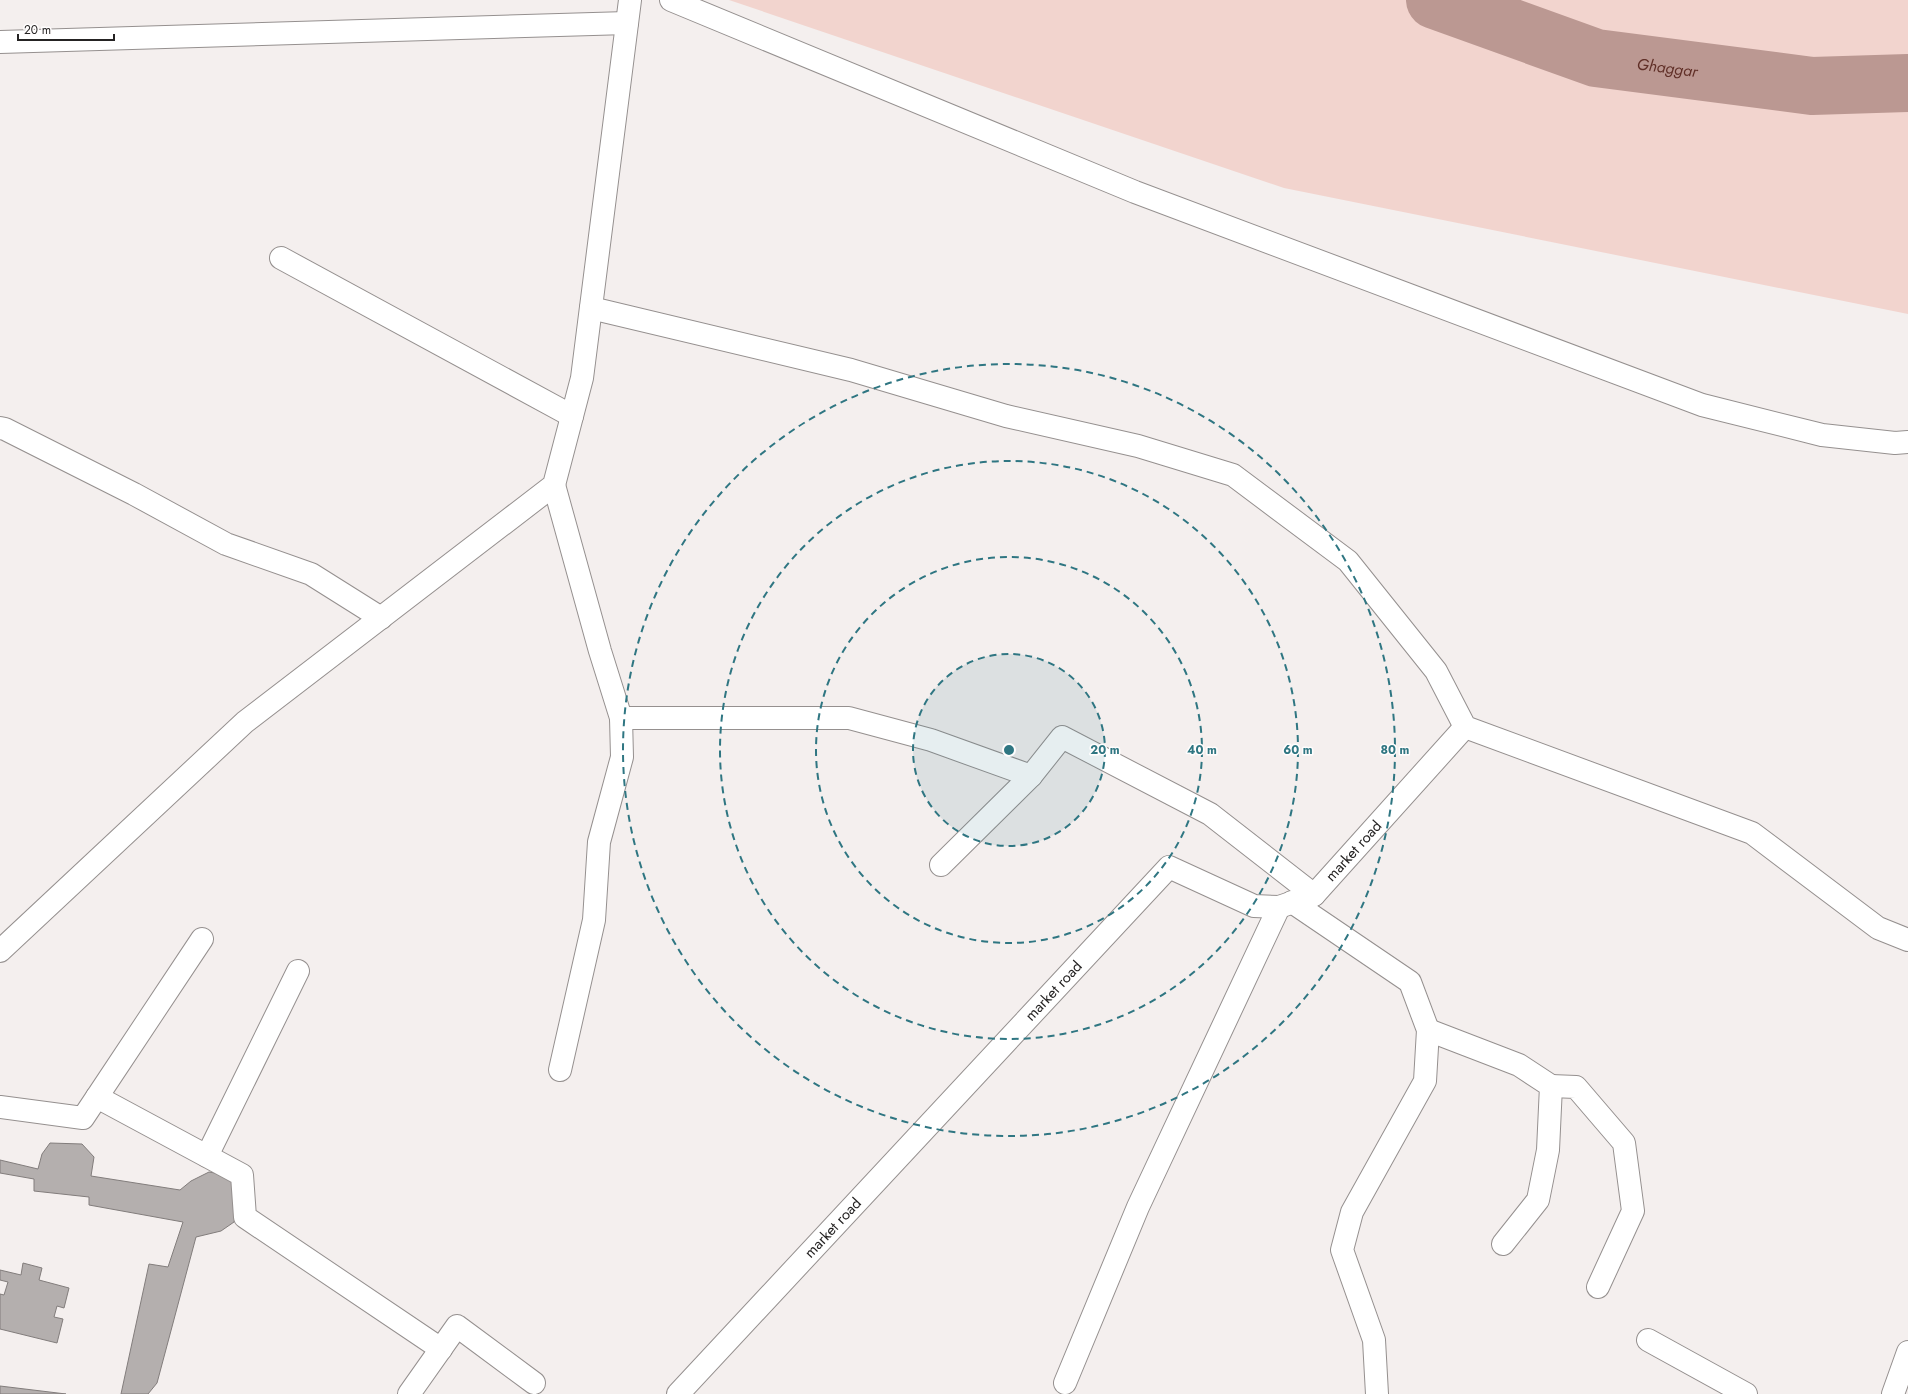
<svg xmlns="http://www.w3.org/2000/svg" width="1908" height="1394" viewBox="0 0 1908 1394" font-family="Jost,sans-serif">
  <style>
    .green { fill: #f2d4ce }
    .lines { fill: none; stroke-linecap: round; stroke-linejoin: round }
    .river { stroke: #bb9892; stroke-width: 58 }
    .building { fill: #b4afae; stroke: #827d7c }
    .minor-casing { stroke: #95908f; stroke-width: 24 }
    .major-casing { stroke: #95908f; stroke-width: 24 }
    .minor { stroke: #fff; stroke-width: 22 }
    .major { stroke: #fff; stroke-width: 22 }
    .ring { fill: none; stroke: #2f7682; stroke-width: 2; stroke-dasharray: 7 5 }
    .labels { text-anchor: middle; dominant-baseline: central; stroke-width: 3; stroke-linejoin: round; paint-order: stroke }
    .street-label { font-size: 15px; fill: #252323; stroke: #fffdfd }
    .water-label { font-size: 16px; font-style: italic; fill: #602f27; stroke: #fffdfd }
    .centre { fill: #2f7682; stroke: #fffdfd; stroke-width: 2 }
    .ring-label { font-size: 12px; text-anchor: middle; font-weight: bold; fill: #2f7682; stroke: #fffdfd; stroke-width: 3; stroke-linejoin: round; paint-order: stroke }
  </style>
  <rect width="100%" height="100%" fill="#f4efee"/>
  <polygon class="green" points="729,0 1908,0 1908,314 1284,188"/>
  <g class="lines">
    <path class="river" id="s1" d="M1435,0L1596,58L1812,86L1908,83"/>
  </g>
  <g class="building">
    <polygon points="50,1143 82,1144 94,1157 91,1176 180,1190 191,1181 209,1172 227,1175 239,1184 241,1205 234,1222 221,1231 196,1237 157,1383 148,1394 121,1394 149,1264 168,1267 183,1222 89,1205 89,1197 34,1191 34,1179 0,1173 0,1160 38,1169 42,1154"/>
    <polygon points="23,1263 42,1268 39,1280 69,1288 64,1308 57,1306 54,1317 63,1319 57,1343 0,1329 0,1294 4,1295 8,1282 0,1280 0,1270 21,1275"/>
    <polygon points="0,1386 66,1394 0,1394"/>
  </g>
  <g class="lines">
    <g class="minor-casing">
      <g id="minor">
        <polyline points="0,42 627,23"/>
        <polyline points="281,258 572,416"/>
        <polyline points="591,308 851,370 1006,416 1138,446 1233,475 1348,561 1436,671 1465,727 1752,833 1878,928 1908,940"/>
        <polyline points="0,428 5,429 134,494 226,544 311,574 381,618"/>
        <polyline points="554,485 600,651 621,718 622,757 599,842 594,920 560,1070"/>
        <polyline points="621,718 849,718 931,740 1031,776"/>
        <polyline points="941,865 1031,776 1062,737 1210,814 1314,895"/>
        <polyline points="1292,902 1410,982 1428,1030 1425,1081 1352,1212 1342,1250 1374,1340 1377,1394"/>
        <polyline points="0,951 245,722 554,485 582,378 630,0"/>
        <polyline points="1428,1030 1519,1065 1551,1086 1548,1150 1538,1200 1503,1244"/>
        <polyline points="1551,1086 1576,1087 1624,1143 1633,1211 1598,1287"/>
        <polyline points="97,1097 242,1175 245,1217 441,1349"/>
        <polyline points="0,1107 83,1118 202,939"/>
        <polyline points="207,1156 298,971"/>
        <polyline points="1648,1340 1746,1394"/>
        <polyline points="1065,1383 1138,1207 1279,907"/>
        <polyline points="409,1394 457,1326 534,1383"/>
        <path id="s2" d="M678,1394L1169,867L1254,906L1279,907L1314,895L1465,727"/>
        <polyline points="1893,1394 1908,1352"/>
      </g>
    </g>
    <g class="major-casing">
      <polyline id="major" points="671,0 1135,192 1702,405 1822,435 1895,443 1908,442"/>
    </g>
    <use href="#minor" class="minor"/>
    <use href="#major" class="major"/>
  </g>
  <circle cx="1009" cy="750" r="96" fill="#2f7682" fill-opacity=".12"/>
  <g class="ring">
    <circle cx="1009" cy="750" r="96"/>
    <circle cx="1009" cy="750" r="193"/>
    <circle cx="1009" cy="750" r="289"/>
    <circle cx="1009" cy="750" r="386"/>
  </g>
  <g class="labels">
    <g class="street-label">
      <text stroke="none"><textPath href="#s2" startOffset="935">market road</textPath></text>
      <text stroke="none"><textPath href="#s2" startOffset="551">market road</textPath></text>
      <text stroke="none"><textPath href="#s2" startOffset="227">market road</textPath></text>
    </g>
    <g class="water-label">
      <text stroke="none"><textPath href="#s1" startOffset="243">Ghaggar</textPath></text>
    </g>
  </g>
  <circle cx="1009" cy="750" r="6" class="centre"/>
  <g class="ring-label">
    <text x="1105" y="754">20 m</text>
    <text x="1202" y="754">40 m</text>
    <text x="1298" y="754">60 m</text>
    <text x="1395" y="754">80 m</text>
  </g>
  <path d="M18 34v6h96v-6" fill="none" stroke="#252323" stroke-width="2"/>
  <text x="24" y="34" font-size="12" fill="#252323" stroke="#fffdfd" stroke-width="3" paint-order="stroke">20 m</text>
</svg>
